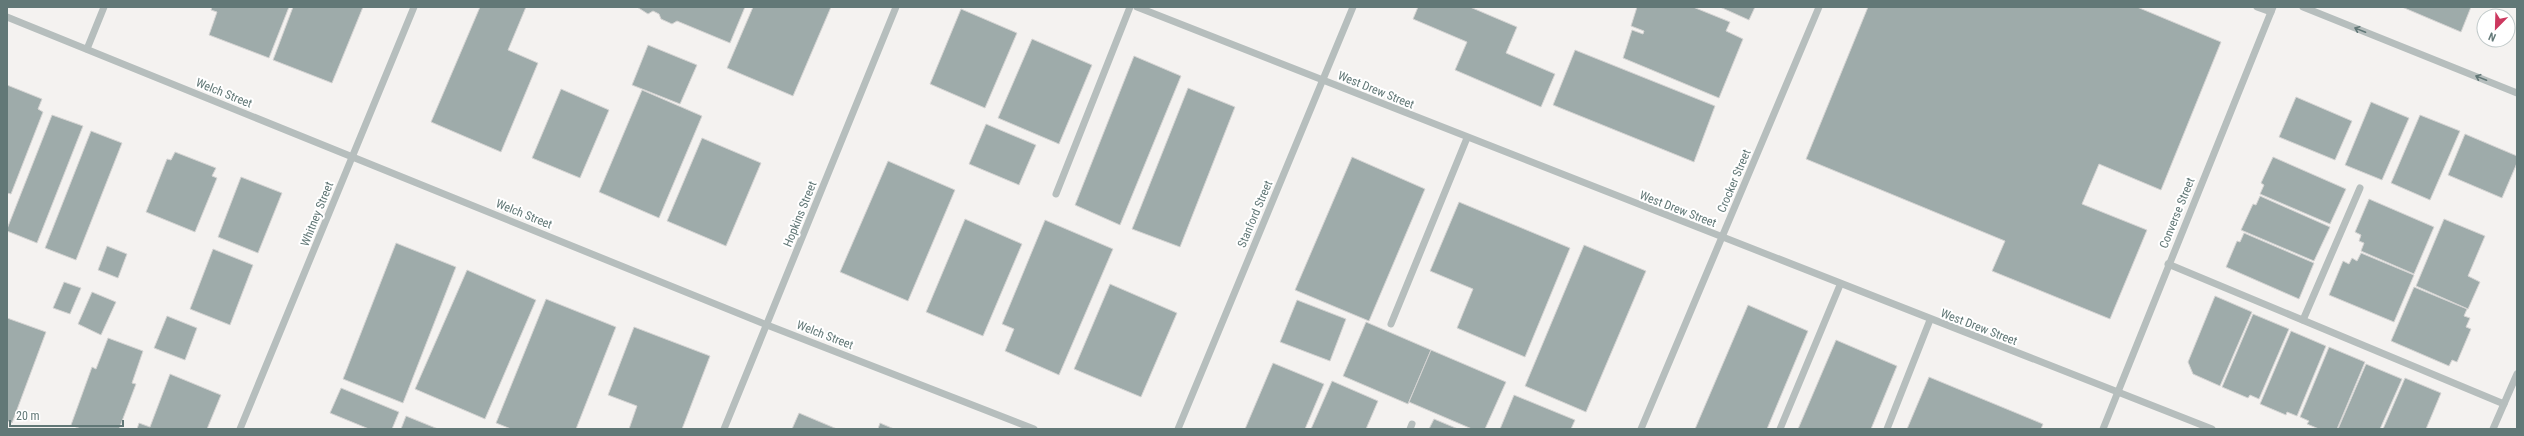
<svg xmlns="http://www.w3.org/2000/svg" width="2524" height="436" viewBox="0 0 2524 436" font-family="'Roboto Condensed',sans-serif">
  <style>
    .building { fill: #9eabaa; stroke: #d5d4d3 }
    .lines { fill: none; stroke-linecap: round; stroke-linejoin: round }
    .minor { stroke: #b6bebd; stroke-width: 7 }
    .oneway { stroke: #627877 }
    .labels { text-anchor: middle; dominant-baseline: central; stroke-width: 4; stroke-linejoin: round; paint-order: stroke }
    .street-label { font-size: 12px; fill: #627877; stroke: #fff }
  </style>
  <rect width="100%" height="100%" fill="#f4f2f0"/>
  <g class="building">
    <polygon points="212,7 289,7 269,58 209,35 217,12 211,10"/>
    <polygon points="293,7 363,7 332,83 273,60"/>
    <polygon points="480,7 526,7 508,50 538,63 501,152 431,122"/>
    <polygon points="637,7 745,7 730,43 677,21 672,24 661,19 659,14 653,11 648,14"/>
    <polygon points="753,7 831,7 793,96 727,68"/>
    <polygon points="1418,7 1470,7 1517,27 1506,53 1555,74 1541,107 1455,70 1467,42 1413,19"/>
    <polygon points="1637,7 1693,7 1730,22 1726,31 1743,39 1719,98 1623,58 1632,30 1643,34 1644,31 1631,26"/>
    <polygon points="1720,7 1755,7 1749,20"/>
    <polygon points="1868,7 2137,7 2221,42 2161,190 2099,164 2082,204 2147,230 2110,319 1992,271 2005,241 1806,159"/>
    <polygon points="2402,7 2471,7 2461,32"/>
    <polygon points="961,9 1017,33 985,108 930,84"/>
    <polygon points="1032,39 1092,65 1059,144 998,118"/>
    <polygon points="648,45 697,65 680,104 632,85"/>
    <polygon points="1575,50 1715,106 1694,162 1553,105"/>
    <polygon points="1134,56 1181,76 1120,225 1075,205"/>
    <polygon points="7,85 42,99 38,109 43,112 11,194 7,193"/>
    <polygon points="1188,88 1235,107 1180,247 1132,229"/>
    <polygon points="561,89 609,110 580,178 532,158"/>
    <polygon points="642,90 702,116 659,218 599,192"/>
    <polygon points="2296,97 2352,121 2335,160 2279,137"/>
    <polygon points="2371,102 2409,118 2382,180 2345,165"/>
    <polygon points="52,115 83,126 37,243 7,231 7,229"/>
    <polygon points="2420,115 2460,131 2430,200 2391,183"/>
    <polygon points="986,124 1036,145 1019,185 969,164"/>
    <polygon points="91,131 122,143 76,260 45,248"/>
    <polygon points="2465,134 2517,156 2517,163 2502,198 2448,175"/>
    <polygon points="702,138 761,163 726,246 667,221"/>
    <polygon points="175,152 216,168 212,176 217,178 195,232 146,212 167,159 171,160"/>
    <polygon points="1352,157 1425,189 1369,321 1295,290"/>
    <polygon points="2273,157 2346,189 2330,224 2260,194 2264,185 2261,183"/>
    <polygon points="888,161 955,190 908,301 840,272"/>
    <polygon points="241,177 282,193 258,253 218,237"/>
    <polygon points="2260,196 2330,227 2314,261 2241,230 2253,204 2256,205"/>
    <polygon points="2369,199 2434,227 2414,274 2361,251 2364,243 2359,241 2361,235 2355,232"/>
    <polygon points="1459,202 1570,248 1525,357 1457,328 1473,289 1430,271"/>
    <polygon points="965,219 1022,244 983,336 926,312"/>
    <polygon points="2444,219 2485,236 2468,276 2480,282 2468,309 2416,286"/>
    <polygon points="1045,220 1113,249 1059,375 1005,351 1014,329 1002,324"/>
    <polygon points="2244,233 2314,263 2299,299 2226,267 2237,241 2240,242"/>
    <polygon points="396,243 456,267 403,403 343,379"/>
    <polygon points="1584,245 1646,271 1586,412 1525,386"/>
    <polygon points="107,246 127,254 118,278 98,270"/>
    <polygon points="213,249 253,265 230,325 190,309"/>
    <polygon points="2361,253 2414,275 2394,322 2329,295 2343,261 2349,264 2352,258 2357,261"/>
    <polygon points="467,270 536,300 485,419 415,389"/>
    <polygon points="64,282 81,288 70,314 53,308"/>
    <polygon points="1110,284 1177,313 1141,397 1074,369"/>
    <polygon points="2414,287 2467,309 2464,316 2470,318 2466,327 2471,329 2457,362 2452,360 2449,366 2391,341"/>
    <polygon points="92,292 116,302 101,335 78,324"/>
    <polygon points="2215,296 2252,312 2220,386 2193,374 2188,362"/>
    <polygon points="546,299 616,327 576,429 511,429 496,423"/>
    <polygon points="1297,300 1346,319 1330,361 1280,342"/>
    <polygon points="1748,305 1808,331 1767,429 1695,429"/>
    <polygon points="2253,314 2289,329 2259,399 2250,395 2248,398 2222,387"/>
    <polygon points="167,316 197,328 185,360 154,348"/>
    <polygon points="7,318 46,332 12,423 7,421"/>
    <polygon points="1366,322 1431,350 1408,404 1343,376"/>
    <polygon points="634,327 710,356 682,429 629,429 637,406 608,395"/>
    <polygon points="2291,331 2326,346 2297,416 2287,412 2286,415 2260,404"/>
    <polygon points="108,338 143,351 132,383 136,384 119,429 81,429 71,425 92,367 96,369"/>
    <polygon points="1836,340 1897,366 1871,429 1798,429"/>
    <polygon points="2329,347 2365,362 2337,429 2319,429 2307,424 2309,421 2300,417"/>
    <polygon points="1431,350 1506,382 1485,429 1472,429 1409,402"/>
    <polygon points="1273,363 1324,384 1305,429 1245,429"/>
    <polygon points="2366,364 2402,379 2380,429 2338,429"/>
    <polygon points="170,374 221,395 207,429 137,429 139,423 150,427"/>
    <polygon points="1929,377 2043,424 2041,429 1907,429"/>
    <polygon points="2405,378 2441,393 2426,429 2383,429"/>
    <polygon points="1332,381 1378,401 1366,429 1311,429"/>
    <polygon points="341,388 399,412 392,429 369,429 330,413"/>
    <polygon points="1514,395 1575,420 1571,429 1500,429"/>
    <polygon points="799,413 837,429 792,429"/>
    <polygon points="406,416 438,429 401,429"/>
    <polygon points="1434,419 1458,429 1429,429"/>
    <polygon points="880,423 894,429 878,429"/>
  </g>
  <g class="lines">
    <g class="minor">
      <polyline points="1137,7 2212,429"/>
      <polyline points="2257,7 2271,12"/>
      <polyline points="2303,7 2517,93"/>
      <polyline points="7,17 767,325 1034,429"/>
      <polyline points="87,49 104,7"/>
      <polyline points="1056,194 1130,7"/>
      <polyline points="2168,264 2504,404"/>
      <polyline points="2303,320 2360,188"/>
      <polyline points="1391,324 1467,138"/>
      <polyline points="240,429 414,7"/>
      <polyline points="724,429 896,7"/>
      <polyline points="1178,429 1353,7"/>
      <polyline points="1410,429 1412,424"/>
      <polyline points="1641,429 1819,7"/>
      <polyline points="1780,429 1840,285"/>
      <polyline points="1887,429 1930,320"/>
      <polyline points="2103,429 2273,7"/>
      <polyline points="2493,429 2517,374"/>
    </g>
  </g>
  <defs><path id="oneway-shaft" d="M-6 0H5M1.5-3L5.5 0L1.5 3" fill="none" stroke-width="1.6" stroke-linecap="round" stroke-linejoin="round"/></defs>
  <g class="oneway">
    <use href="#oneway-shaft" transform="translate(2360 30) rotate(-158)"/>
    <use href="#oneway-shaft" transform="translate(2481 78) rotate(-158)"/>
  </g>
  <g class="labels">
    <g class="street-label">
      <text transform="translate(1376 90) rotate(22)">West Drew Street</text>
      <text transform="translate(224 93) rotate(22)">Welch Street</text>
      <text transform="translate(1734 181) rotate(-67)">Crocker Street</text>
      <text transform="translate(1678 209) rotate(21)">West Drew Street</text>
      <text transform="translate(2177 213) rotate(-68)">Converse Street</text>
      <text transform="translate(317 214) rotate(-68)">Whitney Street</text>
      <text transform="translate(524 214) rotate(22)">Welch Street</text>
      <text transform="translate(800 214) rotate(-68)">Hopkins Street</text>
      <text transform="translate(1255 214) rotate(-67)">Stanford Street</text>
      <text transform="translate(1979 327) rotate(21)">West Drew Street</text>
      <text transform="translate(825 335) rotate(21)">Welch Street</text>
    </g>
  </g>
  <rect width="2524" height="436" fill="none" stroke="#627877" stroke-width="16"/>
  <g transform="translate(2496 28) rotate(203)"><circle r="19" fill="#ffffff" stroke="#c0c9c9"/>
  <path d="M0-3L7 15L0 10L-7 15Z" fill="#cc385f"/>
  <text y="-6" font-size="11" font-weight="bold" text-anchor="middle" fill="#627877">N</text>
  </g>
  <path d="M10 420v6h113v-6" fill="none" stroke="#627877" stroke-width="2"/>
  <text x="16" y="420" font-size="12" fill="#627877" stroke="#ffffff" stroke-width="3" paint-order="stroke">20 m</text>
</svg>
